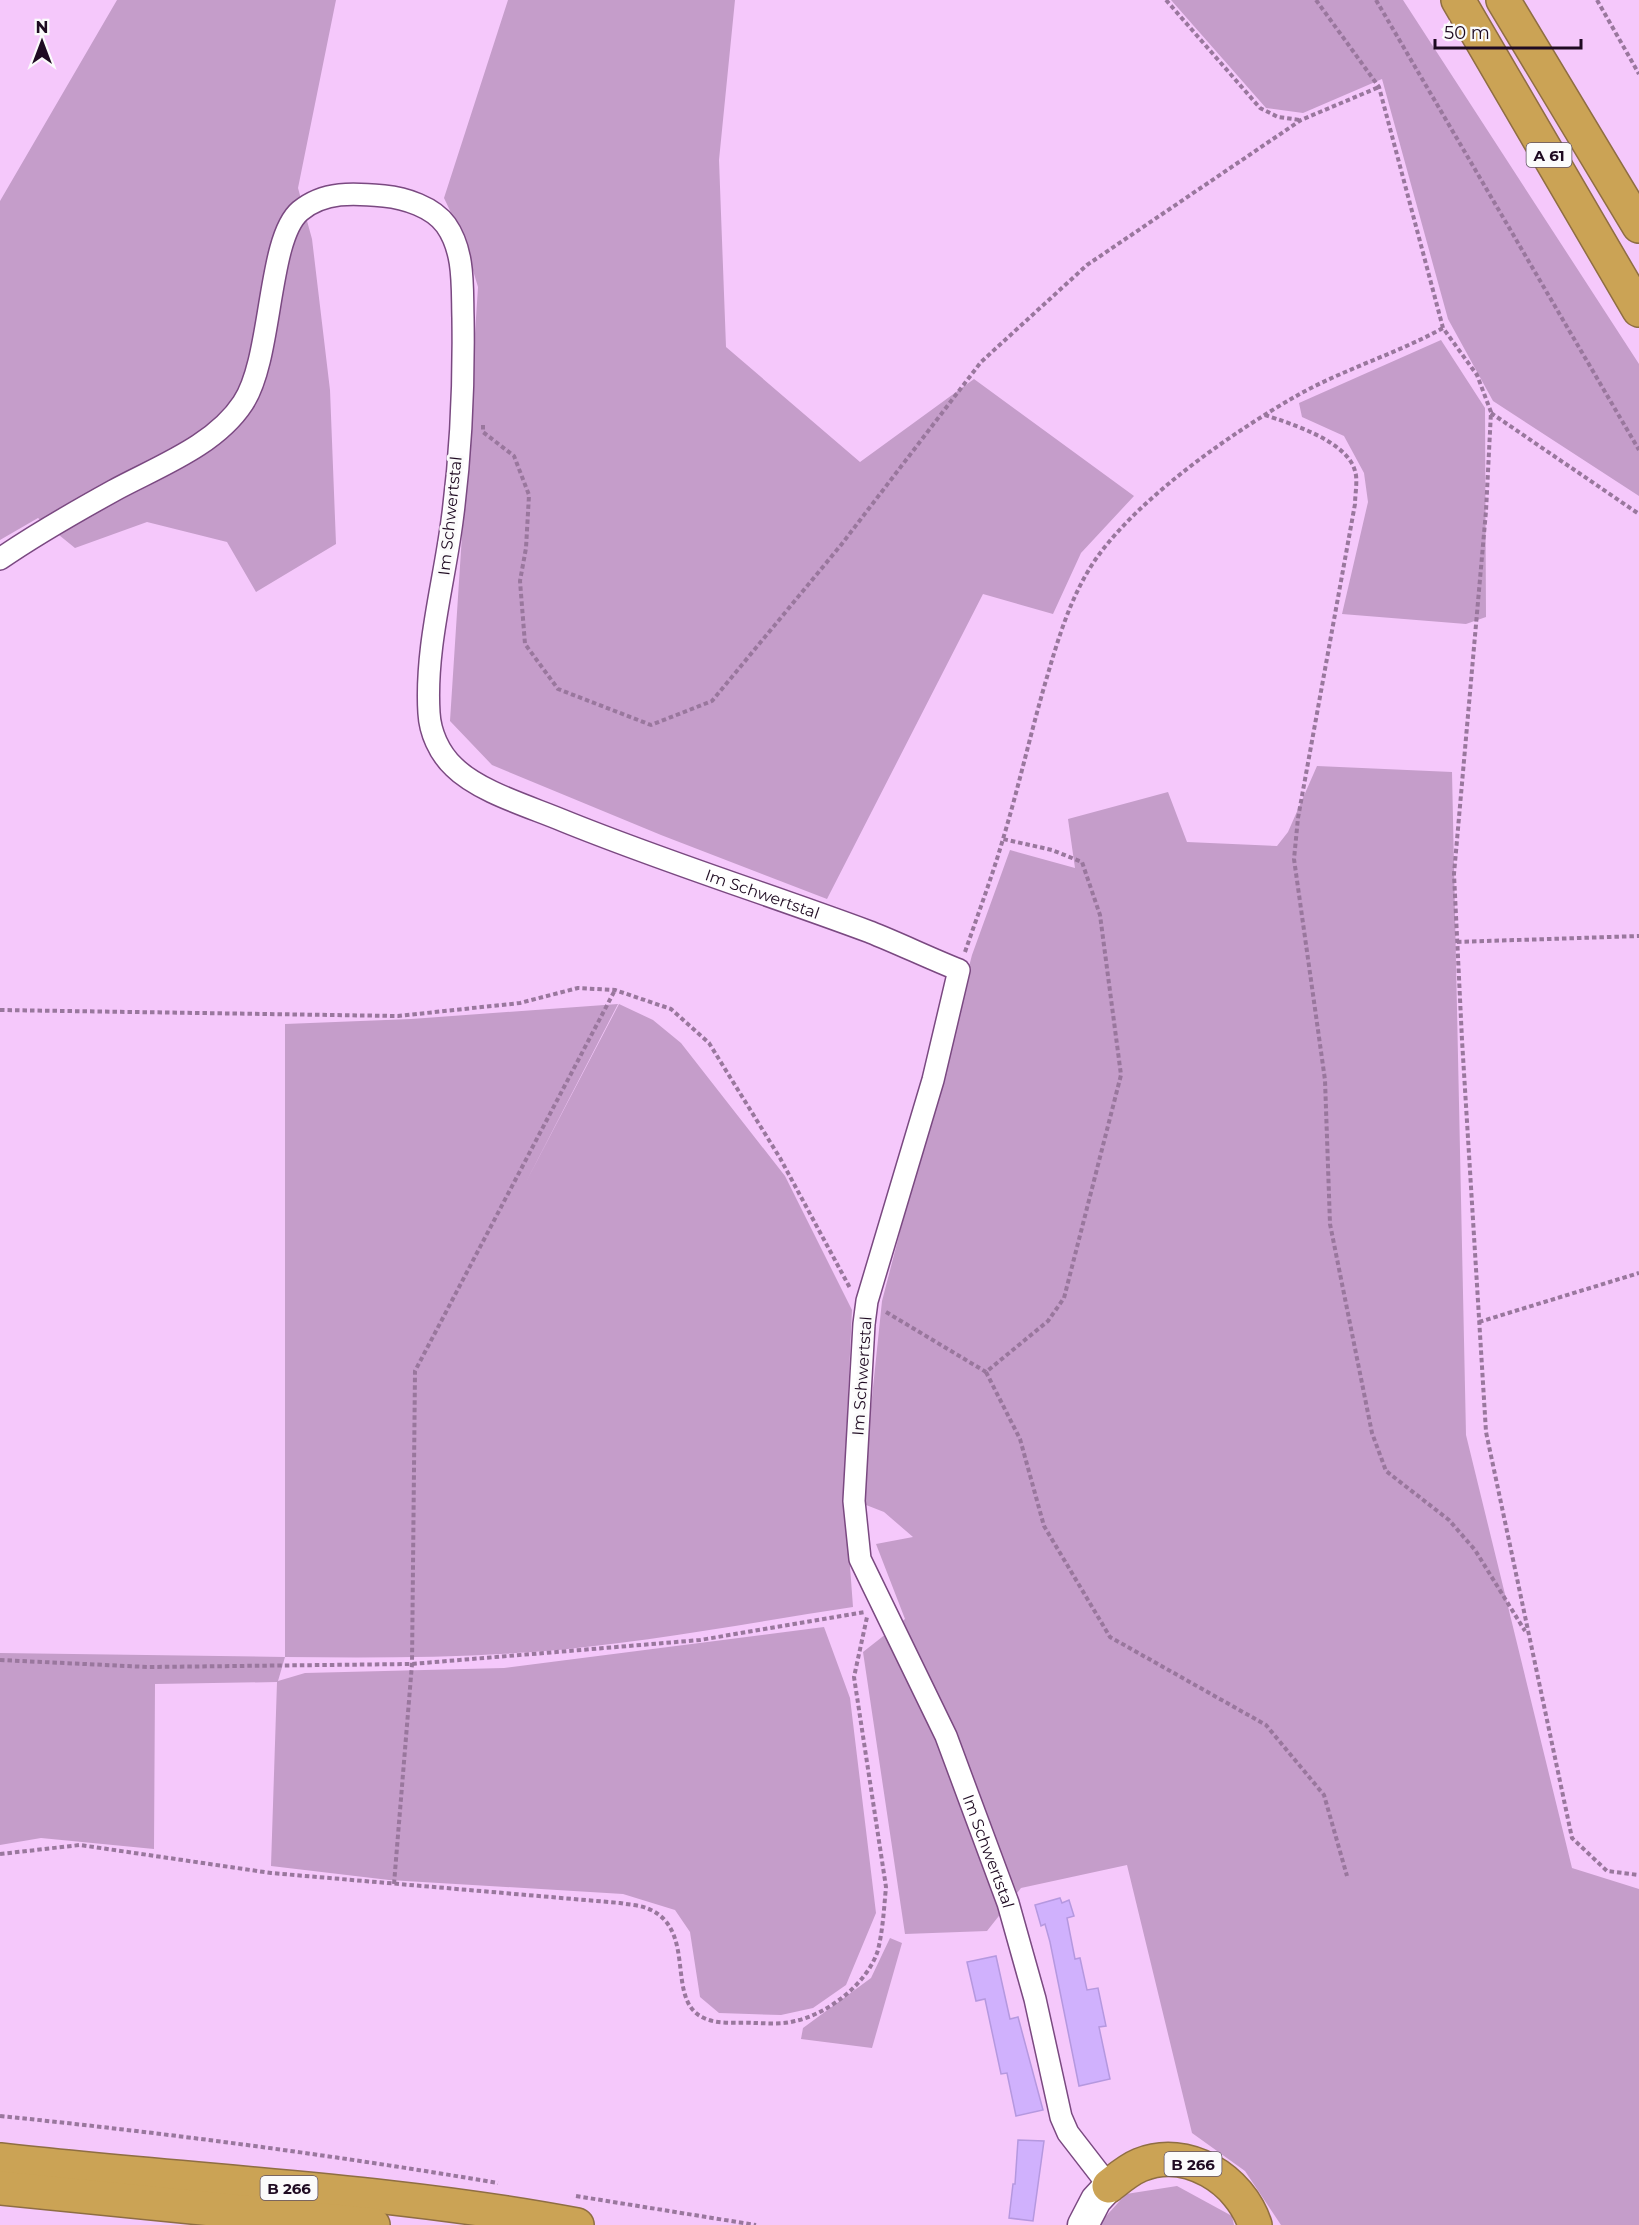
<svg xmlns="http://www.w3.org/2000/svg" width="1639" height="2225" viewBox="0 0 1639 2225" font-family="Montserrat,sans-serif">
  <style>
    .green { fill: #c59dca }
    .building { fill: #d0b1fd; stroke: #b598df; stroke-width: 1.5 }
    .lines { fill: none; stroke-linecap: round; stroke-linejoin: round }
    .street-casing { stroke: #7a4981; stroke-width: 24 }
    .secondary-casing { stroke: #7a4981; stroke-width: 33 }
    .highway-casing { stroke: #8f6e43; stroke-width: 36 }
    .path { stroke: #99779d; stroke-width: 4; stroke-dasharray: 4.5 3; stroke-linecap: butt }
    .street { stroke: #fff; stroke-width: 21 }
    .secondary { stroke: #fff; stroke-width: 30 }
    .highway { stroke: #cba355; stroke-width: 33 }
    .labels { text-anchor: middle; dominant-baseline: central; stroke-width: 6; stroke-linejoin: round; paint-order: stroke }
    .shield { fill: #fbfbfb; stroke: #615363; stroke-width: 1.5 }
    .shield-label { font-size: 15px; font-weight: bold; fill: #1f0b22 }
    .street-label { font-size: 16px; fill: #1f0b22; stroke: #fbfbfb }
  </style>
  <rect width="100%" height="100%" fill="#f5c8fb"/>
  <g class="green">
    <polygon points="117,0 336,0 298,188 312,239 330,390 336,544 256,592 227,542 147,522 75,548 38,518 0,540 0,201"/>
    <polygon points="508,0 735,0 719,160 726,347 860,462 974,379 1134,496 1081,553 1053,614 983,594 827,899 661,835 492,765 450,721 478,287 464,240 444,198"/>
    <polygon points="1171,0 1403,0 1639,364 1639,496 1493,401 1448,319 1382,79 1303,113 1266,108"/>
    <polygon points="1441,340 1485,408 1486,617 1466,624 1342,614 1368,502 1364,473 1344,436 1302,417 1299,403"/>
    <polygon points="1317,766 1452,772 1466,1435 1572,1868 1639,1889 1639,2225 1281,2225 1245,2171 1192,2133 1127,1865 1021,1888 987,1931 905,1934 863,1652 905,1619 876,1544 913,1537 884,1512 861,1503 882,1301 972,955 1010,850 1075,868 1068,819 1168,792 1187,842 1277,846 1288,832"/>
    <path d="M618,1004L525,1184L619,1004L653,1020L681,1043L785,1176L852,1310L844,1485L853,1607C747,1623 639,1644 532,1652C449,1658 368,1658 285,1657L278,1681L305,1673L504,1668L824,1627L850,1698L876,1913L846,1985L813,2008L781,2015L719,2013L700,1997L690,1932L675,1910L623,1894L389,1880L271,1866L277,1682L155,1684L154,1849L41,1838L0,1845V1653L285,1657V1024L411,1019Z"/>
    <polygon points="890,1938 902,1943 872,2048 801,2039 803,2028 871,1978"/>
    <polygon points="1177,2186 1232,2216 1234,2225 1098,2225 1126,2194"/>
  </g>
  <g class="building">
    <polygon points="1060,1898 1062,1903 1069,1900 1074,1916 1067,1918 1075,1959 1080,1958 1087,1990 1098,1988 1106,2026 1099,2027 1110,2079 1079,2086 1050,1942 1045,1924 1041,1926 1035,1905"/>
    <polygon points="996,1956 1010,2019 1018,2017 1043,2110 1016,2116 1007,2073 1001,2074 985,1999 976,2001 967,1962"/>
    <polygon points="1018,2140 1044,2141 1033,2221 1009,2218 1013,2184 1015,2184"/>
  </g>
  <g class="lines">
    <g class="street-casing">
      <g id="street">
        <path id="s1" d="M0,559C36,534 75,512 113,491C157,467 215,446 243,403C273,358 267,239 300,211C324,191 354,193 384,196C405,198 433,207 446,225C465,252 462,287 463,318C464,385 461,454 452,521C444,583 425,649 429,713C430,732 439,753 454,767C479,792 531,807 564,821C665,862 768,894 870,932C900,944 929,958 959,970L933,1080L867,1301L864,1324L854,1501L860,1559L946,1736L1008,1903L1035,1999L1061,2117L1068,2133L1109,2186"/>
      </g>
    </g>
    <g class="secondary-casing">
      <polyline id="secondary" points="1083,2225 1096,2200 1109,2186"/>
    </g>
    <g class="highway-casing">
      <g id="highway">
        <polyline points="1458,0 1639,310"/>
        <polyline points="1503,0 1639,226"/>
        <path d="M0,2160C192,2182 387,2189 577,2225"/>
        <path d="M1109,2186C1119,2178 1128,2170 1140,2165C1187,2146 1240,2179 1255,2225"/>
        <polyline points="0,2188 373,2225"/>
      </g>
    </g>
    <g class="path">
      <polyline points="1166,0 1260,108 1278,117 1300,120"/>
      <polyline points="1316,0 1379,87 1443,328 1477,375 1491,412 1486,511 1454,874 1462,1040 1486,1432 1572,1838 1607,1871 1639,1875"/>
      <polyline points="1376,0 1639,450"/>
      <polyline points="1597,0 1639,74"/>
      <polyline points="1491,413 1639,514"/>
      <path d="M1265,415C1292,424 1347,441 1355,471C1358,480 1355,494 1355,504L1298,818L1294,859L1325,1080L1330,1224L1372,1433L1386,1471L1449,1520L1475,1550L1525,1631"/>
      <polyline points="483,425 483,432 514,456 529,495 526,548 520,581 525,644 558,689 651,725 712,701 841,545 981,362 1087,265 1301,120 1379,87"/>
      <polyline points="1457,942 1639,936"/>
      <path d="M965,952C978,914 992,877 1003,839C1019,786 1031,731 1047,677C1059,636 1072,592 1098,556C1142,495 1233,432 1298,395C1344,369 1396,354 1443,328"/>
      <polyline points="0,1010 398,1016 520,1003 578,988 615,990 671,1009 709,1043 780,1158 850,1288"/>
      <polyline points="886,1312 986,1372 1048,1321 1064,1298 1121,1075 1100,915 1082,862 1052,850 1003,839"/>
      <polyline points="1479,1322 1639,1273"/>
      <polyline points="986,1372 1020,1439 1044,1526 1110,1637 1266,1725 1324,1795 1347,1876"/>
      <polyline points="0,1660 148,1667 412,1664 700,1640 865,1612"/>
      <path d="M0,1854L80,1845L271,1873L620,1903C630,1905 642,1905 651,1910C697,1932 665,2001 704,2018C718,2025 739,2022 754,2023C767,2023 781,2025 795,2021C828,2014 868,1983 878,1950C883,1929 884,1908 886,1887L854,1677L867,1617"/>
      <polyline points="394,1884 412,1664 415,1371 615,990"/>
      <path d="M0,2116C167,2133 333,2155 498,2183"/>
      <polyline points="576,2196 756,2225"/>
    </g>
    <use href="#street" class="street"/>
    <use href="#secondary" class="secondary"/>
    <use href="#highway" class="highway"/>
  </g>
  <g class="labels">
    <g class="shield">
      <rect x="1526.5" y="143" width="45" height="24" rx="4.5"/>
      <rect x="1164.5" y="2152" width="57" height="24" rx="4.5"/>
      <rect x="260.5" y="2176" width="57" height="24" rx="4.5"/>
    </g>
    <g class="shield-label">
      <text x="1549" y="155">A 61</text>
      <text x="1193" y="2164">B 266</text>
      <text x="289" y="2188">B 266</text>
    </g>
    <g class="street-label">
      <text transform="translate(450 516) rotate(-84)">Im Schwertstal</text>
      <text stroke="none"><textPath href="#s1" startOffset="1540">Im Schwertstal</textPath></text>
      <text transform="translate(862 1376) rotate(-86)">Im Schwertstal</text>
      <text stroke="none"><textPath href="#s1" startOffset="2673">Im Schwertstal</textPath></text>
    </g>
  </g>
  <g transform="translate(42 42)" stroke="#fbfbfb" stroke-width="4.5" paint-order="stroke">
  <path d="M0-4.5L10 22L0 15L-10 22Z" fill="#1f0b22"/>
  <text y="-9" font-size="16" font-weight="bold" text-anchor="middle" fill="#1f0b22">N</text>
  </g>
  <path d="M1435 39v9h146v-9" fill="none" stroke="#1f0b22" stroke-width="3"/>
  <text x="1444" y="39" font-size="18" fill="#1f0b22" stroke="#fbfbfb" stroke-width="4.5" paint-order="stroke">50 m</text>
</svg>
